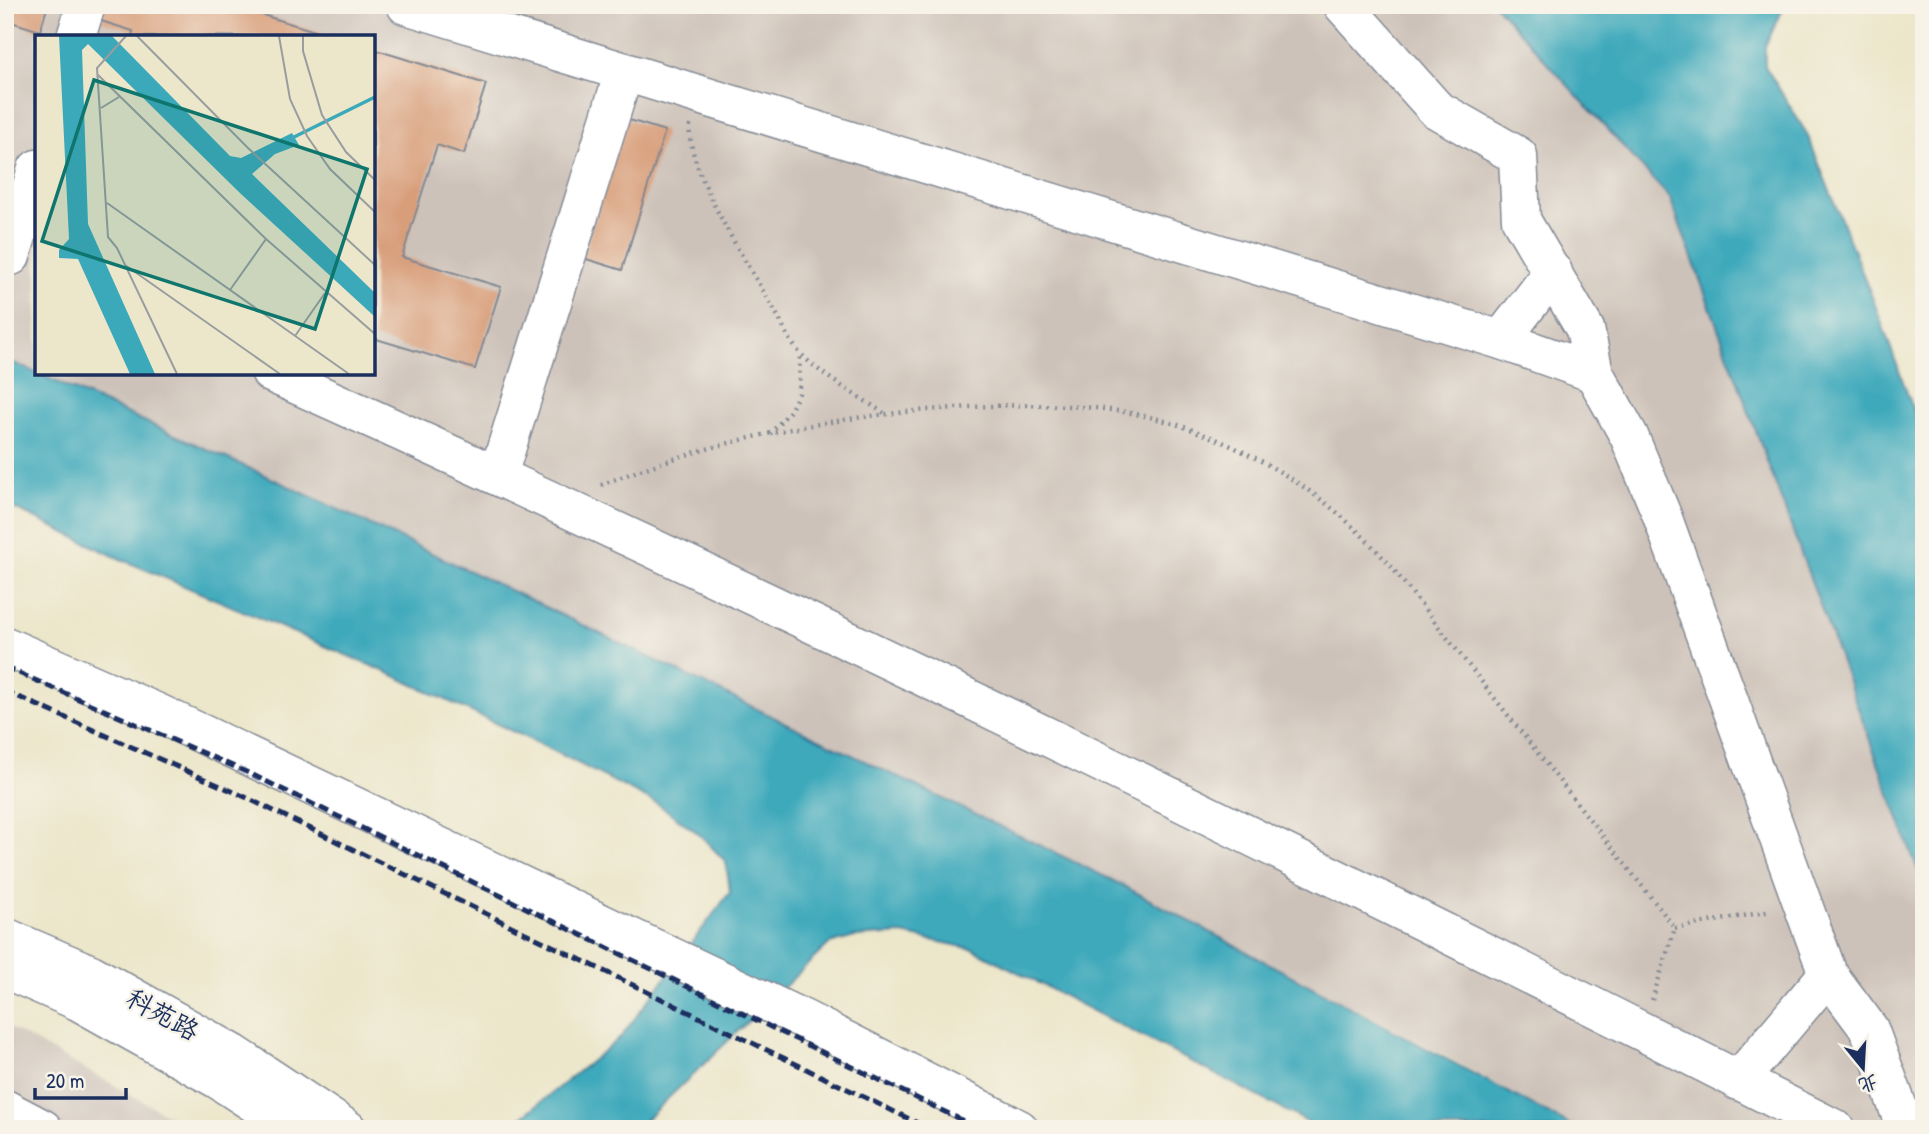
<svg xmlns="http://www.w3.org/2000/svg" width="1929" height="1134" viewBox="0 0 1929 1134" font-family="'Patrick Hand','LXGW WenKai TC',sans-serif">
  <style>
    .industrial { fill: #cdc2b9; fill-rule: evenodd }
    .water { fill: #3ca9bb; stroke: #2c6c8c; stroke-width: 2 }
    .building { fill: #d89e7a }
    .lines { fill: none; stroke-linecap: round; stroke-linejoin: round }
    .minor-casing { stroke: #848a94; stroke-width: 41 }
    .path { stroke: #848a94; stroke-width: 4.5; stroke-dasharray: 2 5; stroke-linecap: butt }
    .minor { stroke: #fff; stroke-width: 38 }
    .rail { stroke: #1b2f5e; stroke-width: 5; stroke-dasharray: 10 5; stroke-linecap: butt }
    .labels { text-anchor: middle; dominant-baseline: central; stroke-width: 5; stroke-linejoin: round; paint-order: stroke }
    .street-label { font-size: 26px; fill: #1b2f5e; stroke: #f7f3e8 }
    .inset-river { fill: none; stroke: #3ca9bb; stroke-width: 3.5 }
    .inset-road { fill: none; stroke: #989d9f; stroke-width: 2 }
    .view { fill: #0f766e; fill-opacity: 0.15; stroke: #0f766e; stroke-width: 3.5 }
    .inset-edge { fill: none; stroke: #1b2f5e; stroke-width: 3.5 }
  </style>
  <rect width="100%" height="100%" fill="#f7f3e8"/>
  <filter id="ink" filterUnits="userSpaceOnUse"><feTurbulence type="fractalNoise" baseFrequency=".0143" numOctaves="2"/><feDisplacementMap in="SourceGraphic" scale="14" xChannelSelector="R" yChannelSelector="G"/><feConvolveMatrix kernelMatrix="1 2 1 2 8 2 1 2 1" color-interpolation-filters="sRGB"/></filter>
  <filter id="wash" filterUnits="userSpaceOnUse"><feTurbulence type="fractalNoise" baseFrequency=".00686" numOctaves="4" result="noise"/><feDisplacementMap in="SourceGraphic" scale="28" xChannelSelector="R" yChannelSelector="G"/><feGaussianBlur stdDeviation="1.57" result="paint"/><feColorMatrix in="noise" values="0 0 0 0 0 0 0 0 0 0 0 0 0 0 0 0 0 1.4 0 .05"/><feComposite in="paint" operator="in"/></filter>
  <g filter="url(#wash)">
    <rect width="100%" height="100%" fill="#ece6ca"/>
    <g class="industrial">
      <path d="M5,5H1495L1670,198L1924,887V1129H1578L1446,1056L1090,869L362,519L5,359ZM37,37H373V373H37Z"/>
      <polygon points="5,1025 193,1129 5,1129"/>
    </g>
    <g class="water">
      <polygon points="1495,5 1785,5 1765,46 1765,66 1807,134 1874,302 1924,439 1924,887 1670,198"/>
      <polygon points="5,359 271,478 493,582 1122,885 1577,1129 1321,1129 973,949 902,934 855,937 829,944 636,1129 507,1129 620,1038 730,892 726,862 699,834 658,804 554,751 393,675 116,557 5,504"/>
    </g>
    <g id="blocks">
      <g class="building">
        <polygon points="5,5 48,5 40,31 5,20"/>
        <polygon points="106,5 230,5 331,36 132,37 133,31 101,21"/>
        <polygon points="373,49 486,84 464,154 437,145 402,257 501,287 475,369 373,338"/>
        <polygon points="626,119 665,131 622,270 583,258"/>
      </g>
    </g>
  </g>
  <g filter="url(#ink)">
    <use href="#blocks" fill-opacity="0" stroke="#848a94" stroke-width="2"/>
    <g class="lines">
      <g class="minor-casing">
        <g id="minor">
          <polyline points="406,5 1501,340 1594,373"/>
          <polyline points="1343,5 1436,109 1518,156 1521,220 1585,329 1594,373 1629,436 1661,513 1828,974 1869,1029 1906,1129"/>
          <polyline points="76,37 86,5"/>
          <polyline points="11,256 37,169"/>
          <polyline points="1501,340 1553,272"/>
          <path d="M271,373C799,610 1319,867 1835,1129"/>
          <polyline points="498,475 624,72"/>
          <polyline points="5,646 160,714 805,1020 1019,1129"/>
          <polyline points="5,937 91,974 234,1054 347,1129"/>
          <polyline points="5,969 78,1001 219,1080 294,1129"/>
          <polyline points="1738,1081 1828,974"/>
          <polyline points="5,1109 43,1129"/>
        </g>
      </g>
      <g class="path">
        <path d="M690,125C685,169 750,268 773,308C782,322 789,342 801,354C822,376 858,396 884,413"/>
        <polyline points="770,434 790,411 799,393 800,354"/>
        <path d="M601,485C724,435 860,411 993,406C1043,404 1096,405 1145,416C1215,431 1302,477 1353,527C1366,539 1378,552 1390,565L1675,928"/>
        <polyline points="1675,928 1771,911"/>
        <polyline points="1652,1000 1675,928"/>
      </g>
      <use href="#minor" class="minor"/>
      <g class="rail">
        <polyline points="5,667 251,774 980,1129"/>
        <polyline points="5,691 241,795 930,1129"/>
      </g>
    </g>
  </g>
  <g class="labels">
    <g class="street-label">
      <text transform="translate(163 1014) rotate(29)">科苑路</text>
    </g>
  </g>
  <g transform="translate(35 35)">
    <rect width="340" height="340" fill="#ece6ca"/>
    <path d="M24,1H77L195,121L206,123L257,98L264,110L240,119L217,139L339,257V281L206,159L53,9L47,15L53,189L120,339H95L43,224L24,223V215L34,204Z" fill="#3ca9bb"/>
    <path class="inset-river" d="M255,104L340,62"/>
    <path class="inset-road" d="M91,1L62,33L73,202L82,213L142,339M102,1L213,113L340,230M244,1L255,64L272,101L295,134L340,177M268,1V16L287,80L311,117L340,145M62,39L231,204L340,299M66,73L84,62M72,168L314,339M90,230L245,339M195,255L231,204M260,301L290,258"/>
    <path class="view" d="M59,45L332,134L280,294L7,206Z"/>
    <rect width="340" height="340" class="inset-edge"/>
  </g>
  <rect width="1929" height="1134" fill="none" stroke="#f7f3e8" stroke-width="28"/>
  <g transform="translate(1863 1068) rotate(162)" stroke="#f7f3e8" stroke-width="5" paint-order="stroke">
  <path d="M0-5L12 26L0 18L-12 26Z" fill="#1b2f5e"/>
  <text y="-10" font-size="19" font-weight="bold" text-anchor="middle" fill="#1b2f5e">北</text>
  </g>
  <path d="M35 1088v10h91v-10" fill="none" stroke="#1b2f5e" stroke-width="3.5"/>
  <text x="46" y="1088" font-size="21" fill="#1b2f5e" stroke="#f7f3e8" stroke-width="5" paint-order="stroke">20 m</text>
</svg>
